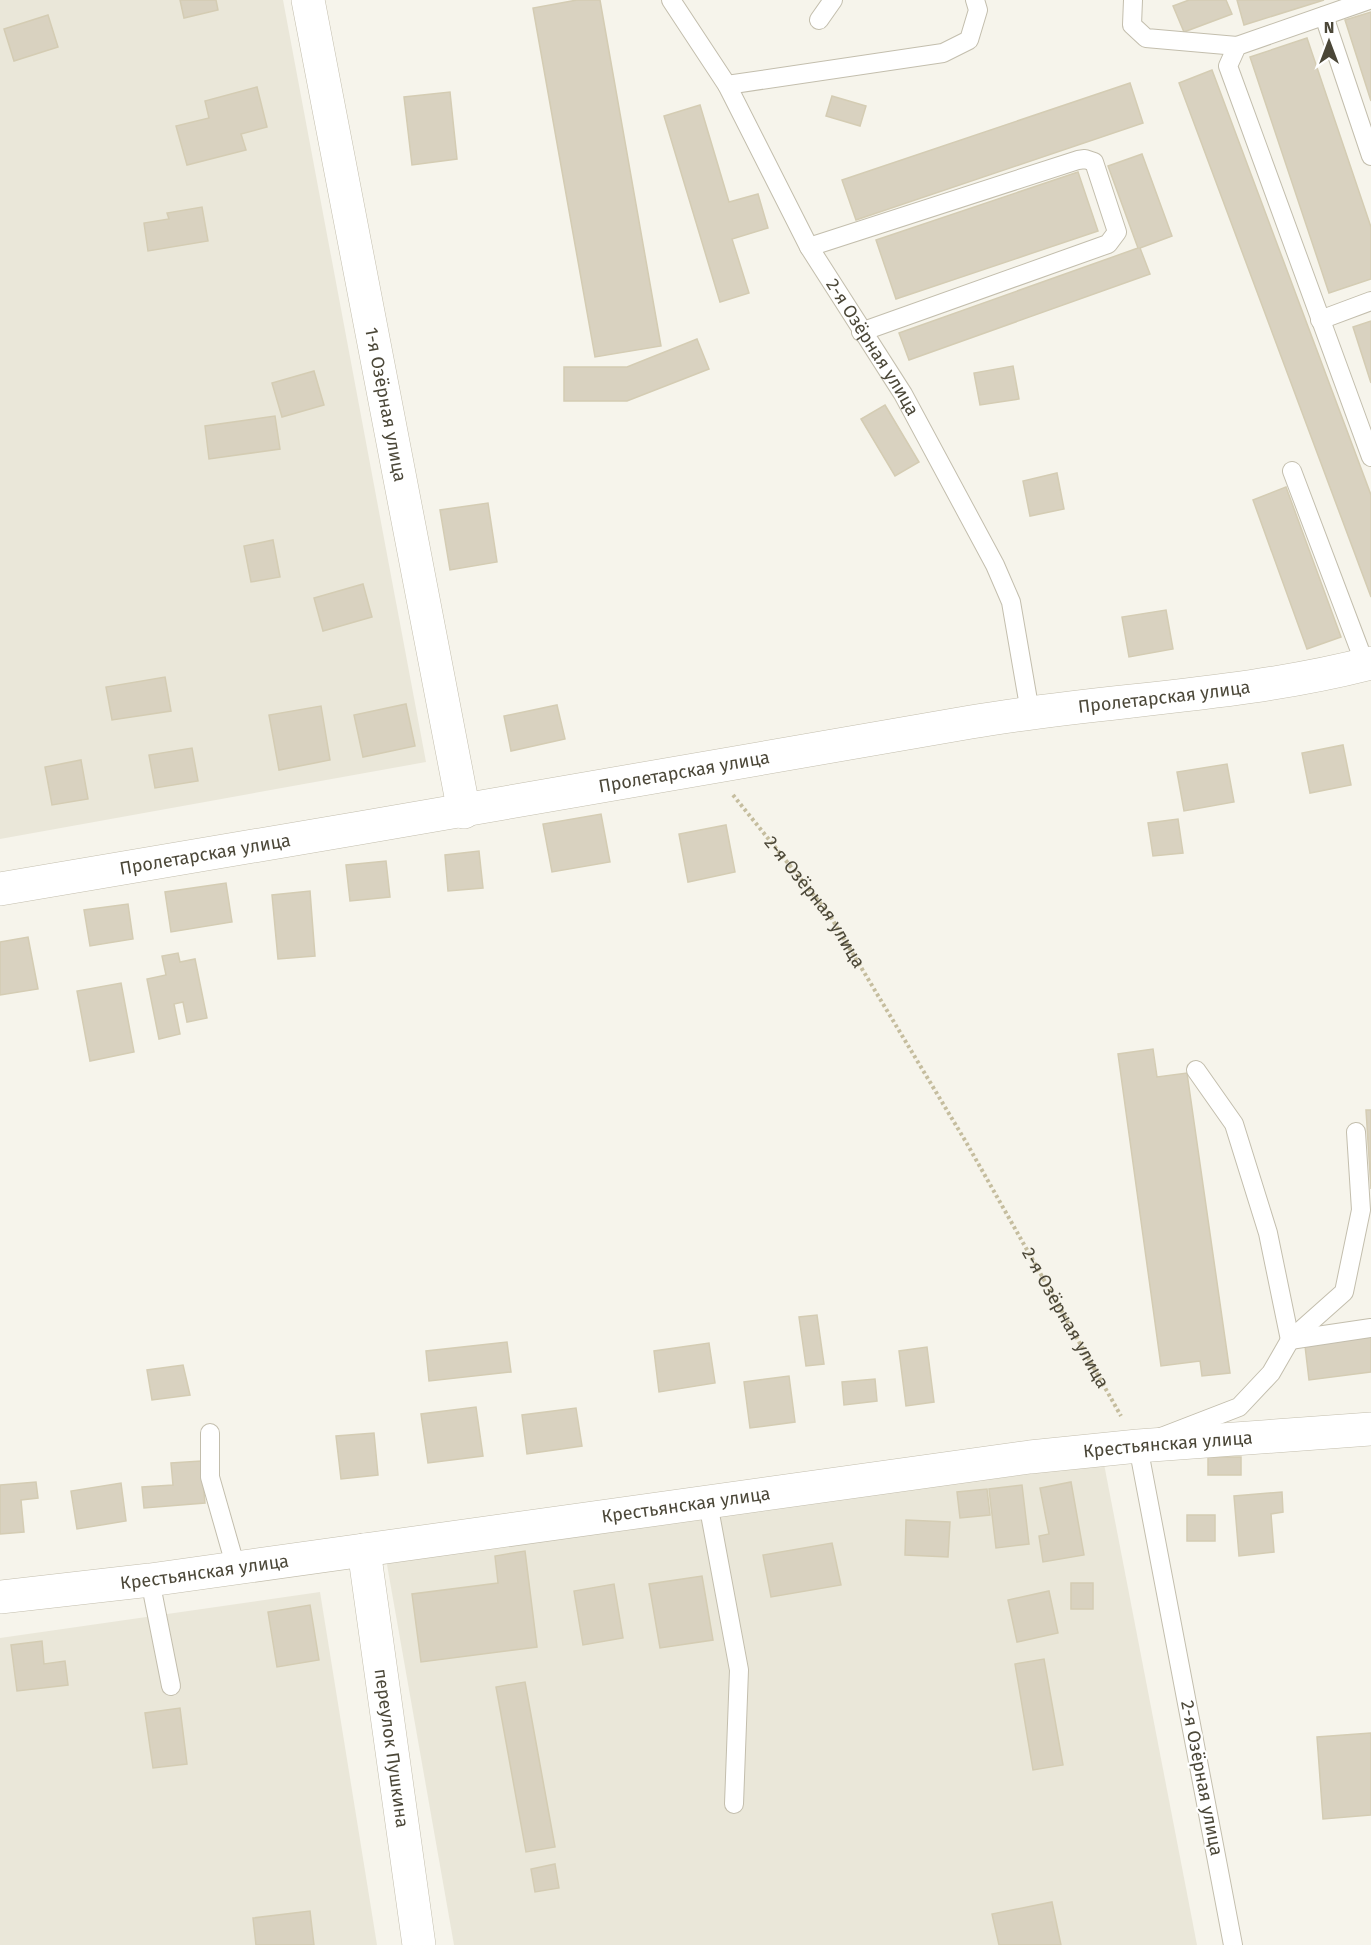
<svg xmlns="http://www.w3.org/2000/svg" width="1371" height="1945" viewBox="0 0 1371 1945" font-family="'Fira Sans',sans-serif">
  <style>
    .residential { fill: #eae7d9 }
    .building { fill: #d9d2c0; stroke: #d4ccb3; stroke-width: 1.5 }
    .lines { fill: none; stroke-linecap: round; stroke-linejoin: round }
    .lane-casing { stroke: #c3bead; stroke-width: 20 }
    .street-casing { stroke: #c3bead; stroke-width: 34 }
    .path { stroke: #c5bd9e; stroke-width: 4; stroke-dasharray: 3 3; stroke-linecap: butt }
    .lane { stroke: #fff; stroke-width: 18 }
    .street { stroke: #fff; stroke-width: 33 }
    .labels { text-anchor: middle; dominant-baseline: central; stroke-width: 4.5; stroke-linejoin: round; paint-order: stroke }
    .street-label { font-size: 18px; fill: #4b4738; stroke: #fff }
  </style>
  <rect width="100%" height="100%" fill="#f6f4eb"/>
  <g class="residential">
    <polygon points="0,0 283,0 426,762 0,839"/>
    <polygon points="1104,1464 1197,1945 454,1945 386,1559"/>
    <polygon points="320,1592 377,1945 0,1945 0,1638"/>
  </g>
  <g class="building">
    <polygon points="180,0 216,0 218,10 184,18"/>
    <polygon points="577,0 600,0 661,346 595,357 533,8"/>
    <polygon points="1189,0 1226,0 1232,14 1184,32 1173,6"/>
    <polygon points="1237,0 1324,0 1244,25"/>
    <polygon points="1371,12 1371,101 1345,20"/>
    <polygon points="48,15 58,47 14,61 4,29"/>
    <polygon points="1307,38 1371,227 1371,279 1329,293 1250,57"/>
    <polygon points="1212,70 1371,495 1371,597 1179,83"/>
    <polygon points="1130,83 1143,123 856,220 842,180"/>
    <polygon points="257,87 267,127 241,134 246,150 187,165 176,126 209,118 205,101"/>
    <polygon points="450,92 457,159 412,165 404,97"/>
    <polygon points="832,96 866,106 860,126 826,116"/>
    <polygon points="700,105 729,202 758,194 768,228 732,239 749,293 720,302 664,116"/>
    <polygon points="1142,154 1172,236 1140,248 1150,274 909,360 899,333 1138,248 1108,166"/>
    <polygon points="1078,172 1098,231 896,299 876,240"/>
    <polygon points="202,207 208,241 148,251 144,223 169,219 167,213"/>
    <polygon points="1371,321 1371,383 1353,327"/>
    <polygon points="697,339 709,369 627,401 564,401 564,367 627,367"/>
    <polygon points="1013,366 1019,399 980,405 974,373"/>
    <polygon points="314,371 324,405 282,417 272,383"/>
    <polygon points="885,405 919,462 895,476 861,419"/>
    <polygon points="275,416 280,449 209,459 205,426"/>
    <polygon points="1057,473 1064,509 1030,516 1023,481"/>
    <polygon points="1286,487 1341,637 1307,649 1253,500"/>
    <polygon points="488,503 497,562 450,570 440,510"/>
    <polygon points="273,540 280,577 251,582 244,546"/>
    <polygon points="363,584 372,617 323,631 314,598"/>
    <polygon points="1166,610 1173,649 1129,657 1122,617"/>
    <polygon points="165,677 171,711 112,720 106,687"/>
    <polygon points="406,704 415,746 363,757 354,715"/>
    <polygon points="557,705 565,739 511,751 504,716"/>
    <polygon points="321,706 330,760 279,770 269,715"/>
    <polygon points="1343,745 1351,785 1310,793 1302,753"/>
    <polygon points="192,748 198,781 155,788 149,755"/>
    <polygon points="81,760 88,799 52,805 45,767"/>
    <polygon points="1227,764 1234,802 1184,811 1177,772"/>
    <polygon points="601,814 610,862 552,872 543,824"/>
    <polygon points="1178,819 1183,853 1153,856 1148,823"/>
    <polygon points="726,825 735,872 688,882 679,834"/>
    <polygon points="479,851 483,888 448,891 445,855"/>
    <polygon points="386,861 390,897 350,901 346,865"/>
    <polygon points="226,883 232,922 171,932 165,892"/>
    <polygon points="310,891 315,956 278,959 272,895"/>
    <polygon points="128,904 133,939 90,946 84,910"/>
    <polygon points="28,937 38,989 0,995 0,942"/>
    <polygon points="178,953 180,962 195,959 207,1018 187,1022 183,1002 174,1004 180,1034 159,1039 147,979 166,975 162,956"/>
    <polygon points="121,983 134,1052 90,1061 77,991"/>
    <polygon points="1153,1049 1157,1077 1187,1073 1230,1373 1202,1376 1200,1361 1161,1366 1118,1054"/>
    <polygon points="1366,1110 1371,1110 1371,1189"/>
    <polygon points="817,1315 824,1364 806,1366 799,1317"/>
    <polygon points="1371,1337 1371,1372 1309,1380 1305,1346"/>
    <polygon points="507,1342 511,1372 429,1381 426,1351"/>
    <polygon points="709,1343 715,1383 659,1392 654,1351"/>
    <polygon points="927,1347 934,1402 906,1406 899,1351"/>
    <polygon points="183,1365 190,1395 152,1400 147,1370"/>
    <polygon points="789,1376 795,1422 750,1428 744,1382"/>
    <polygon points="875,1379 877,1401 844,1405 842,1382"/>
    <polygon points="476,1407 483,1456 428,1463 421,1414"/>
    <polygon points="576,1408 582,1446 527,1454 522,1415"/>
    <polygon points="374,1433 378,1475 341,1479 336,1436"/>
    <rect x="1208" y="1457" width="33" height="18"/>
    <polygon points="201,1461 205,1503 144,1508 142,1487 173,1485 171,1463"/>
    <polygon points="36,1482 38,1498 21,1500 24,1532 0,1534 0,1485"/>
    <polygon points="1071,1482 1084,1555 1043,1562 1039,1536 1049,1534 1040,1488"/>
    <polygon points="121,1483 126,1521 77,1529 71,1491"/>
    <polygon points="1022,1485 1029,1544 996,1548 989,1489"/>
    <polygon points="987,1489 990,1515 960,1518 957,1492"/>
    <polygon points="1282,1492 1283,1512 1271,1514 1274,1552 1239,1556 1234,1496"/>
    <rect x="1187" y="1515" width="28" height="26"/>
    <polygon points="906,1520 950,1522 948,1557 905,1555"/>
    <polygon points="832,1543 841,1585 771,1597 763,1555"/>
    <polygon points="525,1551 537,1647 421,1662 412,1594 498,1583 495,1556"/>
    <polygon points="702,1576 713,1640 660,1648 649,1584"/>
    <rect x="1071" y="1583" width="22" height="26"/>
    <polygon points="614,1584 623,1638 583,1645 574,1591"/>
    <polygon points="1049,1591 1058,1633 1017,1642 1008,1600"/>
    <polygon points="310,1605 319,1660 277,1667 268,1612"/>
    <polygon points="42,1641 44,1664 65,1661 68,1685 17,1691 11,1645"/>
    <polygon points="1044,1659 1063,1765 1033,1770 1015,1664"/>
    <polygon points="525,1682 555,1847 526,1852 496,1687"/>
    <polygon points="180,1708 187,1764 153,1768 145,1713"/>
    <polygon points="1371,1733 1371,1815 1323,1819 1317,1737"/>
    <polygon points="555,1864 559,1888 535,1892 531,1869"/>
    <polygon points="1052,1902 1061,1945 999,1945 992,1914"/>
    <polygon points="310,1911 314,1945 256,1945 253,1918"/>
  </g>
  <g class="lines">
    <g class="lane-casing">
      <g id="lane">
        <path id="s2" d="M671,0L727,85L809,247L903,394L995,565L1011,602L1030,712"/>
        <polyline points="1133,0 1132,25 1146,38 1237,46"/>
        <polyline points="1369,0 1237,46 1228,66 1371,457"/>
        <polyline points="1324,16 1371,156"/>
        <polyline points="819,20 833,0"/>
        <polyline points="727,85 943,53 969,40 978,10 975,0"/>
        <polyline points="809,247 1078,160 1085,159 1094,162 1117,232 1108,244 861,332"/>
        <polyline points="1320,320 1371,301"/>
        <polyline points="1292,471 1365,664"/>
        <polyline points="1196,1070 1234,1124 1268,1233 1290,1340 1371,1328"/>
        <polyline points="210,1433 210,1477 236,1568"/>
        <polyline points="708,1503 739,1670 734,1804"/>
        <polyline points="150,1580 171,1686"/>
        <polyline points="1233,1945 1138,1446 1239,1407 1271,1373 1290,1340 1344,1292 1361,1210 1356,1132"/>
      </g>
    </g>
    <g class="street-casing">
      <g id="street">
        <path id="s3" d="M308,0L464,812"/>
        <path id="s4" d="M0,889C324,835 647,778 971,722C1104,699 1240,697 1371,663"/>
        <path id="s5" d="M364,1550L419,1945"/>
        <path id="s6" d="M0,1597L150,1580L1030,1457L1138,1446L1371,1429"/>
      </g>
    </g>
    <path class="path" id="s1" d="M733,795L829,914L966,1142L1121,1416"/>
    <use href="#lane" class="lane"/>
    <use href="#street" class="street"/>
  </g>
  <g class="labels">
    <g class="street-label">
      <text stroke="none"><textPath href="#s2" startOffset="402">2-я Озёрная улица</textPath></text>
      <text stroke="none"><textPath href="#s3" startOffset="412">1-я Озёрная улица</textPath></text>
      <text stroke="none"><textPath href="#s4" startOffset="1180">Пролетарская улица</textPath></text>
      <text stroke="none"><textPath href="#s4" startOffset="694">Пролетарская улица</textPath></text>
      <text stroke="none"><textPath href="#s4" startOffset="208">Пролетарская улица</textPath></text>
      <text stroke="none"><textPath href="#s1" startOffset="135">2-я Озёрная улица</textPath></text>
      <text stroke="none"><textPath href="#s1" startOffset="621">2-я Озёрная улица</textPath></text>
      <text stroke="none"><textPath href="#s6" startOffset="1178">Крестьянская улица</textPath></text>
      <text stroke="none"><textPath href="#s6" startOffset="692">Крестьянская улица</textPath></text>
      <text stroke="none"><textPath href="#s6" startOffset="206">Крестьянская улица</textPath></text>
      <text stroke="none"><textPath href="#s5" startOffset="200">переулок Пушкина</textPath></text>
      <text transform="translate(1202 1778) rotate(79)">2-я Озёрная улица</text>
    </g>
  </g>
  <g transform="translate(1329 42)" stroke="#ffffff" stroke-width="4.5" paint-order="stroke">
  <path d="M0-4.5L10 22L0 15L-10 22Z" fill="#4b4738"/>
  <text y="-9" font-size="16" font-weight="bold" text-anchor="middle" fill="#4b4738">N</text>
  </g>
</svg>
